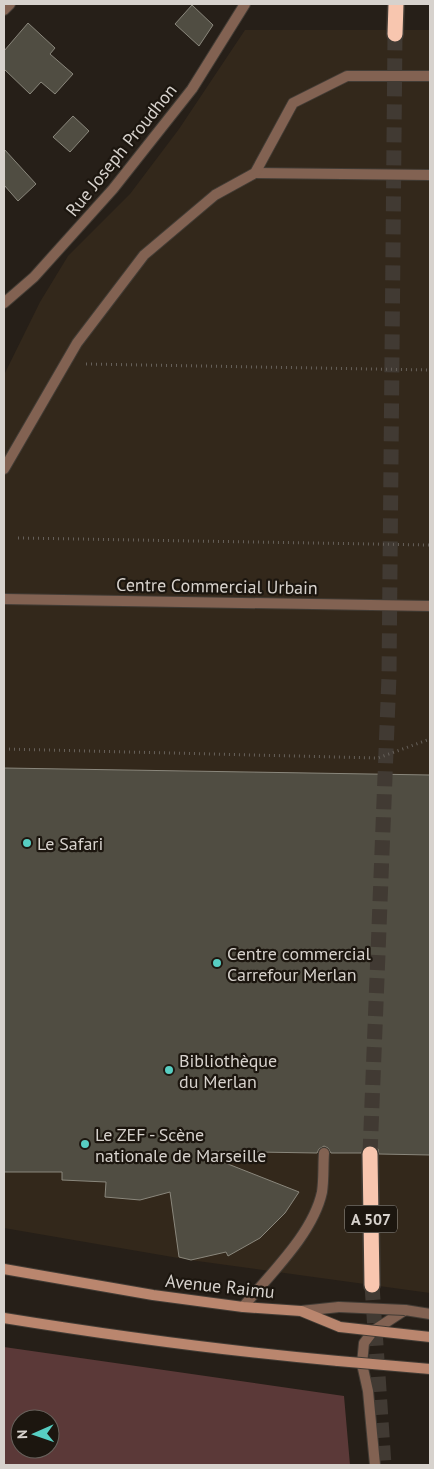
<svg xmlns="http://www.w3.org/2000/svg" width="434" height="1469" viewBox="0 0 434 1469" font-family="'PT Sans',sans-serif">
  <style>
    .built { fill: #33281b }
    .green { fill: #5b3938; fill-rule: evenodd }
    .building { fill: #504d42; stroke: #8a877c }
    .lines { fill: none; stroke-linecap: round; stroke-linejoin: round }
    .highway-tunnel { stroke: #413a33; stroke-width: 15; stroke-dasharray: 15 8; stroke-linecap: butt }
    .lane-casing { stroke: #423c35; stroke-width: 12 }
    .street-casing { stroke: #423c35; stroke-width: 12 }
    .secondary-casing { stroke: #423c35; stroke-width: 12 }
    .highway-casing { stroke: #423c35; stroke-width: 18 }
    .path { stroke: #66605a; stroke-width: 3; stroke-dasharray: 1 4; stroke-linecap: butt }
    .lane { stroke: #826252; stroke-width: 10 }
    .street { stroke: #826252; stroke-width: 10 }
    .secondary { stroke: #ba866e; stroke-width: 10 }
    .highway { stroke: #f8c6af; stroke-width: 15 }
    .lane-bridge-casing { stroke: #423c35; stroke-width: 12; stroke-linecap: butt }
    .secondary-bridge-casing { stroke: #423c35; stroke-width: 12; stroke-linecap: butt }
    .lane-bridge { stroke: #826252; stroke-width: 10 }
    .secondary-bridge { stroke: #ba866e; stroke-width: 10 }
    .poi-dot { fill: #57cec2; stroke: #1c160f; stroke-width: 2 }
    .labels { text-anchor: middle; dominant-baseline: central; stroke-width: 4.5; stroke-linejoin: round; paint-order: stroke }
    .shield { fill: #1c160f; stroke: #9f9a94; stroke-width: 1 }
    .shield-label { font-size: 16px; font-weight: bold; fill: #d7d2cd }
    .street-label { font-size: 18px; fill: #d7d2cd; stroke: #1c160f }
    .poi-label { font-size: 18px; fill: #d7d2cd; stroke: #1c160f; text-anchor: start }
  </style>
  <rect width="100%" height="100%" fill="#261f18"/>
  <polygon class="built" points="245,30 430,30 430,1293 190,1260 4,1228 4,375 40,302 68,256 130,194 179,129"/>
  <path class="green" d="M4,1347L344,1396L350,1465H4ZM20,1419H50V1449H20Z"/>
  <g class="building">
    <polygon points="192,5 213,25 199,46 175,24"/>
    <polygon points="28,23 55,48 50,54 73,74 55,94 41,82 30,94 4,69 4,51"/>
    <polygon points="73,116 89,131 70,152 53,137"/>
    <polygon points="4,149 36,184 18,201 4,185"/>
    <polygon points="4,768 430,775 430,1155 379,1154 378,1149 370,1145 365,1146 361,1153 331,1153 328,1148 324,1146 319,1149 317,1153 195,1151 299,1192 285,1213 260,1238 228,1256 226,1252 191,1260 179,1257 170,1192 140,1200 105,1197 106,1182 62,1180 62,1172 4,1172"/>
  </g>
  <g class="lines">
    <g class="highway-tunnel">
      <polyline points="370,1154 389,676 395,34"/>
      <polyline points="372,1285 384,1465"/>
    </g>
    <g class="lane-casing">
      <g id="lane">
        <polyline points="255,173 430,175"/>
        <polyline points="4,469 77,343 144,255 215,195 255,173 293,103 347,76 430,76"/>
        <polyline points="4,599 430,606"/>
        <path d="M243,1307C270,1274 313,1234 322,1192C324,1179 323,1165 324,1153"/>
        <polyline points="301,1311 339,1307"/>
        <polyline points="375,1465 368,1391 362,1364 364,1343 373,1331 405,1310 430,1314"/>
      </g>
    </g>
    <g class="street-casing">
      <g id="street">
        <polyline points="4,10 10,4"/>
        <polyline points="4,303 34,277 113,189 192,89 245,4"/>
      </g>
    </g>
    <g class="secondary-casing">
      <g id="secondary">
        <polyline points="4,1269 153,1295 243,1307 301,1311 340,1327"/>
        <path d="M4,1318C115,1336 226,1351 338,1361"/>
      </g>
    </g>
    <g class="highway-casing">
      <g id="highway">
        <polyline points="395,34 396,4"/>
        <polyline points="370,1154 372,1285"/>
      </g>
    </g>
    <g class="path">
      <polyline points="86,364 430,370"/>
      <polyline points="18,538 430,545"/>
      <polyline points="4,749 378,758 430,739"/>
    </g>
    <use href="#lane" class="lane"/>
    <use href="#street" class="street"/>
    <use href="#secondary" class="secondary"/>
    <use href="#highway" class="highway"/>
    <g class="lane-bridge-casing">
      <polyline id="lane-bridge" points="339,1307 405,1310"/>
    </g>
    <g class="secondary-bridge-casing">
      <g id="secondary-bridge">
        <polyline points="340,1327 430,1337"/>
        <polyline points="338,1361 430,1369"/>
      </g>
    </g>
    <use href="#lane-bridge" class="lane-bridge"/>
    <use href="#secondary-bridge" class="secondary-bridge"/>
  </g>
  <g class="poi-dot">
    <circle cx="27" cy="843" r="5"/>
    <circle cx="217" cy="963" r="5"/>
    <circle cx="169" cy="1070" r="5"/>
    <circle cx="85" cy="1144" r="5"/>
  </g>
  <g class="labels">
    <rect class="shield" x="345" y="1205.5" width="52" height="27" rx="4"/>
    <g class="shield-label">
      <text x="371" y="1219">A 507</text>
    </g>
    <g class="street-label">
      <text transform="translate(121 150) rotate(-51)">Rue Joseph Proudhon</text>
      <text transform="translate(217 586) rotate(1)">Centre Commercial Urbain</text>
      <text transform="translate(220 1286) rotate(6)">Avenue Raimu</text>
    </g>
    <g class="poi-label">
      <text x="37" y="843">Le Safari</text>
      <text x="227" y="953">Centre commercial<tspan x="227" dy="21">Carrefour Merlan</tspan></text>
      <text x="179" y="1060">Bibliothèque<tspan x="179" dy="21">du Merlan</tspan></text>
      <text x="95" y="1134">Le ZEF - Scène<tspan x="95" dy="21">nationale de Marseille</tspan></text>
    </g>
  </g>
  <rect width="434" height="1469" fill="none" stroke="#d7d2cd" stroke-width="10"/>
  <g transform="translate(35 1434) rotate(268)"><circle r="24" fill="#1c160f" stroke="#67615b"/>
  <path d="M0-4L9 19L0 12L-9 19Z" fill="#57cec2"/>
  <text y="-8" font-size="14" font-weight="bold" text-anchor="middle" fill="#d7d2cd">N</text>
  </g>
</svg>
